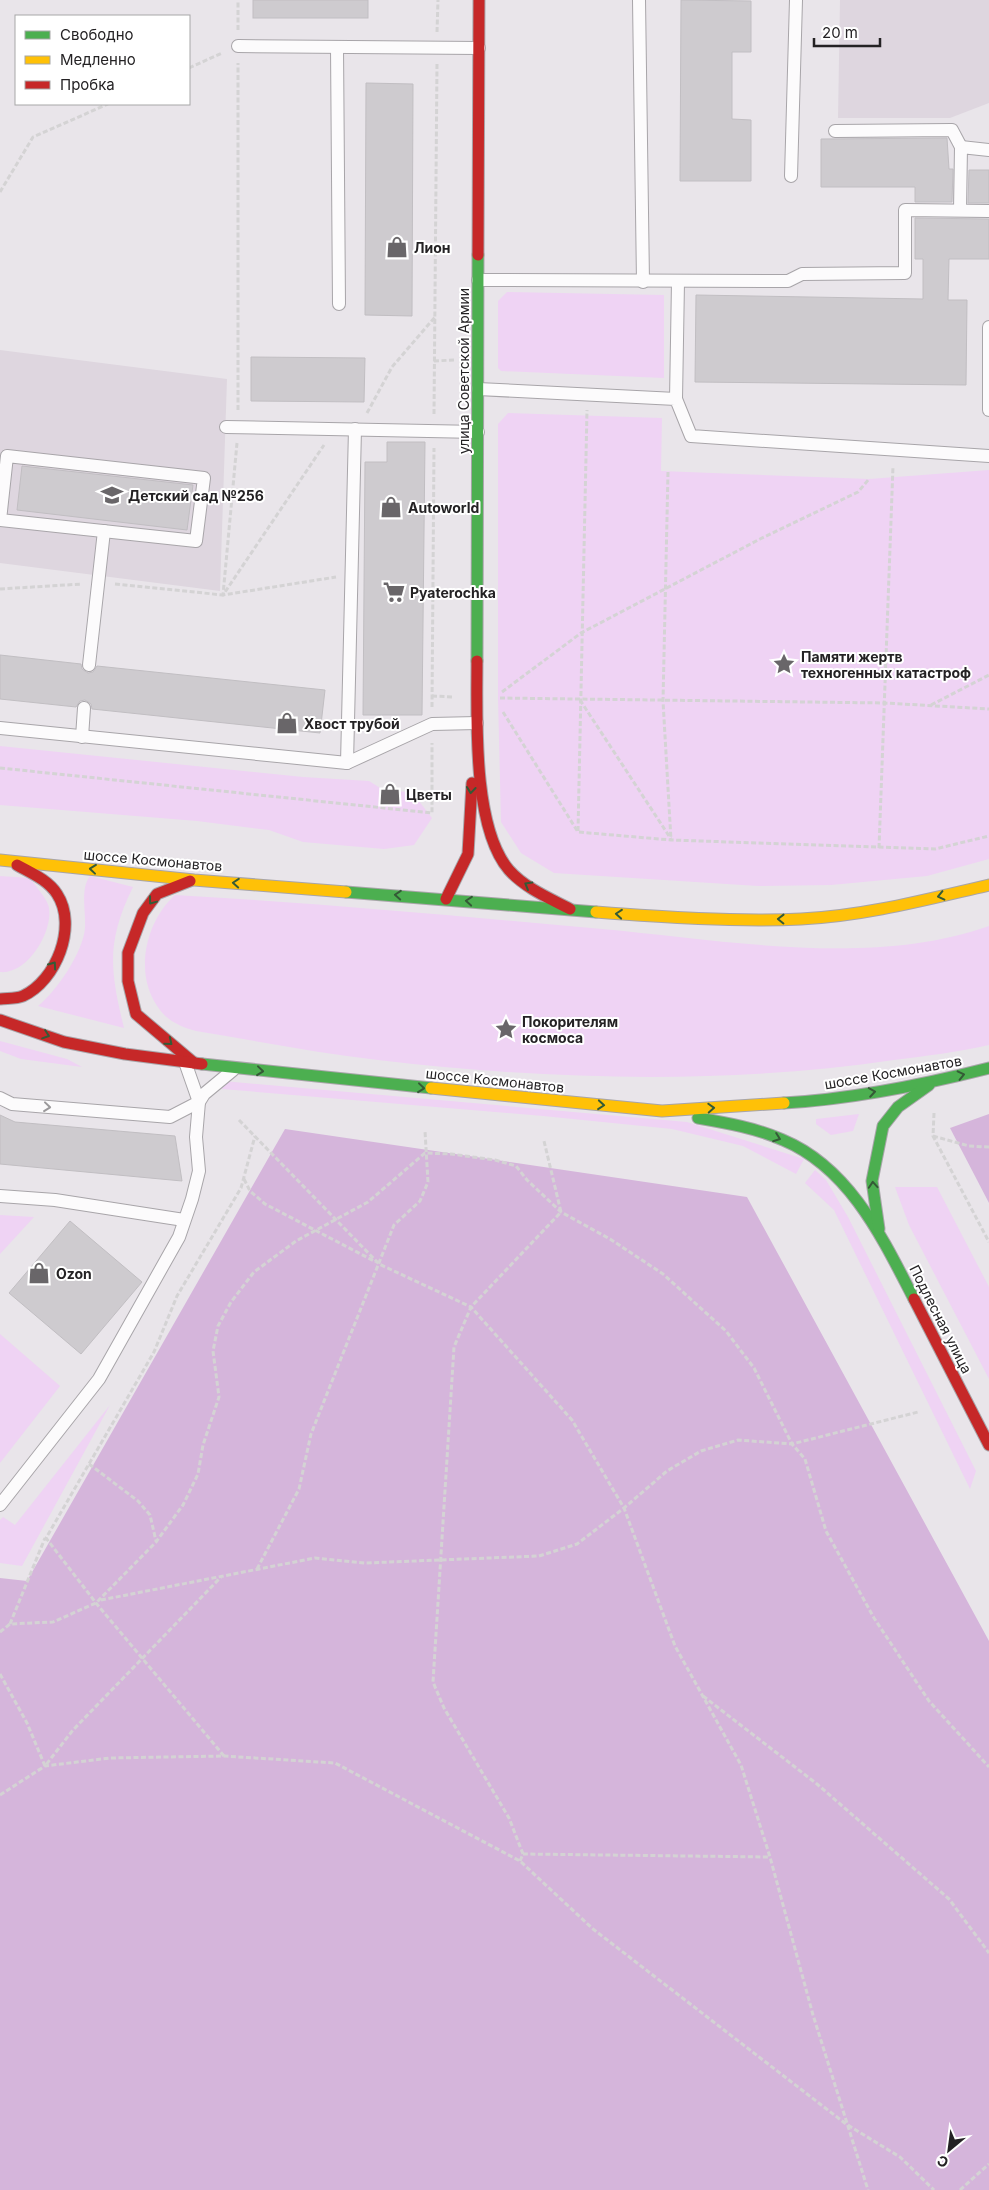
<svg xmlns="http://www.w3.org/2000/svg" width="989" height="2190" viewBox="0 0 989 2190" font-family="Inter,sans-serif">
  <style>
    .built { fill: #ded6df }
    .green { fill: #efd3f4 }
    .forest { fill: #d5b5db }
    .building { fill: #cecbcf; stroke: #c1bec2 }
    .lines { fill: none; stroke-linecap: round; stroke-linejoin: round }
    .lane-casing { stroke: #a8a5a9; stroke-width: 14 }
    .fast-casing { stroke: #a8a5a9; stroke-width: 13 }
    .slow-casing { stroke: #a8a5a9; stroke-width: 13 }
    .jam-casing { stroke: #a8a5a9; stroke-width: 13 }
    .path { stroke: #d4d3d4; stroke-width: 3; stroke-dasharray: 5 2.5; stroke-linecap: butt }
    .lane { stroke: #fcfbfc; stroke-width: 12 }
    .fast { stroke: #4caf50; stroke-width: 11 }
    .slow { stroke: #ffc107; stroke-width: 11 }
    .jam { stroke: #c62828; stroke-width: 11 }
    .oneway { stroke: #345a36 }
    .oneway2 { stroke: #9b999b }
    .labels { text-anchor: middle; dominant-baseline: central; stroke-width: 4; stroke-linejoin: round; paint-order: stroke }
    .poi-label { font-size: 14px; font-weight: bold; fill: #242224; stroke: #fff; text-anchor: start }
    .street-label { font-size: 14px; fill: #242224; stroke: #fff }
  </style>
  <rect width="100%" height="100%" fill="#e9e5ea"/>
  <g class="built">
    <polygon points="840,0 989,0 989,103 950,118 838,118"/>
    <polygon points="0,350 227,379 220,591 0,563"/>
  </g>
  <g class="green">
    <polygon points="507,292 664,295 664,378 501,371 498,368 498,301"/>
    <polygon points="508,413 662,418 661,471 869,479 989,470 989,859 927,876 831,885 758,886 554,873 521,853 501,822 498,698 498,424"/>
    <polygon points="0,746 303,777 369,781 385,791 412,792 432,818 414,845 384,849 303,842 269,830 197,821 0,805"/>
    <path d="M0,876L30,878C35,886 48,899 49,908C53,932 27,975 0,972Z"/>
    <path d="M90,876L133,887C106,942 110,970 124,1028L38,1006C57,991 83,952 85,928C86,911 80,889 90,876Z"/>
    <path d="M175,895C318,903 460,916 602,929C724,940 871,968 989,926V1045C958,1052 926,1056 894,1060C724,1085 548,1080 378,1060C317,1053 257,1041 196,1031C182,1027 169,1022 160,1010C133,976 145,922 175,895Z"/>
    <polygon points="0,1041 67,1059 82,1067 21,1059 0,1051"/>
    <polygon points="223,1081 687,1122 804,1159 796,1174 743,1146 672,1129 543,1116 222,1089"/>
    <polygon points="859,1114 853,1131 831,1135 816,1124 816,1119"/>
    <polygon points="815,1170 826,1180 848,1217 976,1471 970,1489 834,1210 805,1183"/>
    <polygon points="895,1187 937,1187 989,1287 989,1379 909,1225"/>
    <polygon points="0,1215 34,1217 0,1254"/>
    <polygon points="0,1334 60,1386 0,1463"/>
    <polygon points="110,1405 22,1566 0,1563 0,1520 3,1517 15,1525"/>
  </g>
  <g class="forest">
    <polygon points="989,1114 989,1203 950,1128"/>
    <polygon points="285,1129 747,1197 989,1641 989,2190 0,2190 0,1578 27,1581"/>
  </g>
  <g class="building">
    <rect x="253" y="0" width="115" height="18"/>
    <polygon points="681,0 751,1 751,52 732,52 732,119 751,120 751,181 680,181"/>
    <polygon points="366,83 413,84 412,316 365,315"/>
    <polygon points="947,138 949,169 953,169 952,202 915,202 915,187 821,187 821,139"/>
    <polygon points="969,170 989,170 989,203 968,203"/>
    <polygon points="915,218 989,219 989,259 949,259 948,300 967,300 966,385 695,382 696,295 923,299 923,259 915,259"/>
    <polygon points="251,357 365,358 364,402 251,401"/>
    <polygon points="387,442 425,442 422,715 363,715 365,462 387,462"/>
    <polygon points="22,466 193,485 187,530 17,510"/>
    <polygon points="0,655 81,664 82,669 88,673 93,672 97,666 325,690 320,733 92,709 91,704 85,700 80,701 76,707 0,699"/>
    <polygon points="0,1115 15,1122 175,1136 182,1181 0,1164"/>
    <polygon points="70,1221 142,1282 81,1354 9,1293"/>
  </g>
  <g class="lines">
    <g class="lane-casing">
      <g id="lane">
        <polyline points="639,0 643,282"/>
        <polyline points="238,46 479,48"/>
        <polyline points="337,47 339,304"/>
        <polyline points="835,131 952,130 961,147"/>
        <polyline points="791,176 796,0"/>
        <polyline points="960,210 961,147 989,150"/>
        <polyline points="478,280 788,281 802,274 905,273 905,210 989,211"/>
        <polyline points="989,327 989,410"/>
        <polyline points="478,389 676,399 691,436 989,456"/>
        <polyline points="676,399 678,282"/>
        <polyline points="226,427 478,432"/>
        <polygon points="7,456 204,478 196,541 0,520"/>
        <polyline points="89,665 104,531"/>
        <polyline points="0,728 347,763 432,724 477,723"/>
        <polyline points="82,737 84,708"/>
        <polyline points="347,763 355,429"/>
        <polyline points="185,1062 199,1102"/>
        <polyline points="0,1098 12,1104 170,1117 199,1102"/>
        <polyline points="0,1196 55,1200 184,1220"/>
        <polyline points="0,1505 99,1379 179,1237 192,1199 199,1171 196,1137 199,1102 204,1094 233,1070"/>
      </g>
    </g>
    <g class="fast-casing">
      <g id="fast">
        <polyline points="477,661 478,255"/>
        <polyline points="346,892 596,912"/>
        <polyline points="202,1064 431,1088"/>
        <path d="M784,1103C853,1099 922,1085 989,1068"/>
        <path d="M698,1118C727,1123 756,1128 783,1140C850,1168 883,1239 914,1299"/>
        <polyline points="879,1229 872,1181 883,1126 898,1107 929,1085"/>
      </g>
    </g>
    <g class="slow-casing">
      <g id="slow">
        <polyline points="0,860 194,880 346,892"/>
        <path d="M596,912C662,917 735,922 801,919C865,916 928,899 989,885"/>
        <polyline points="431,1088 662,1111 784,1103"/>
      </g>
    </g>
    <g class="jam-casing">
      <g id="jam">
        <polyline points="478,255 479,0"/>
        <path d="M477,661C477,716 472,827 509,870C525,888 549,898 570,909"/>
        <polyline points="190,881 157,894 143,913 128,953 128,981 136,1014 194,1063"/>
        <polyline points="446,899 468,854 472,783"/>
        <path d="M0,999C7,998 16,999 23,996C56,981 78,926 57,894C48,880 31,873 17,865"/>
        <polyline points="0,1020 64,1042 125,1054 202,1064"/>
        <polyline points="914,1299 989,1445"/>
      </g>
    </g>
    <g class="path">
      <polyline points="238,30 238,0"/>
      <polyline points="437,32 438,0"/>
      <polyline points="189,68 222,53"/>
      <polyline points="0,192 33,137 108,104"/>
      <polyline points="434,361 454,360"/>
      <polyline points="238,410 238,63"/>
      <polyline points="367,413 392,367 435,317"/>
      <polyline points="434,414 437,63"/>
      <polyline points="237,443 223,595 336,577"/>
      <polyline points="668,472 663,701 671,840"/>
      <polyline points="115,584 223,595 324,445"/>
      <polyline points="0,589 82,584"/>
      <polyline points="502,692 581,633 760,539 858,492 869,479"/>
      <polyline points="432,696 454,697"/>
      <polyline points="500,698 885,703 989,709"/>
      <polyline points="580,700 671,839"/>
      <polyline points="931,705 989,675"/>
      <polyline points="432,707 434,448"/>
      <polyline points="503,712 578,832 671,840 935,849 989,836"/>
      <polyline points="0,768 432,813 432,743"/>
      <polyline points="578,831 587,410"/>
      <polyline points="879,848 893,466"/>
      <polyline points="934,1113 933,1136 989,1242"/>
      <polyline points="239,1120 379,1264 471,1307 572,1420 624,1508 675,1646 741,1765 770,1857 813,2015 868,2190"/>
      <polyline points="933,1136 969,1146 989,1147"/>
      <polyline points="244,1179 250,1191 265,1204 376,1262"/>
      <polyline points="89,1464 138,1501 150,1515 156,1541"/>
      <polyline points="257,1569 299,1489 311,1434 394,1225 420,1201 428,1182 425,1131"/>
      <polyline points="101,1600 315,1558 365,1563 539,1556 577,1544 624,1508 667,1471 701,1451 738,1440 792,1444 918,1412"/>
      <polyline points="10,1624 45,1538"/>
      <polyline points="0,1632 10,1624 53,1622 96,1603 156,1542 183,1505 198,1474 203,1445 219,1397 213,1351 218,1326 231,1302 254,1272 296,1241 368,1202 425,1153 451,1154 495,1160 516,1166 527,1180 561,1212 610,1239 663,1274 726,1331 754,1368 792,1444 805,1459 826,1531 874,1618 929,1701 989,1767"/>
      <polyline points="0,1674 27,1723 45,1766 73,1730 221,1577"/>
      <polyline points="703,1696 817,1784 949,1899 989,1953"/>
      <polyline points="224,1756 96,1603 46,1538 154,1352 177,1296 241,1188 255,1136"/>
      <polyline points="0,1795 45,1766 110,1758 224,1756 335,1763 520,1861 593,1929 846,2124 900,2157 934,2190"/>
      <polyline points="523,1854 509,1818 444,1708 433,1682 454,1347 471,1307 561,1212 544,1141"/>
      <polyline points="520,1861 523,1854 770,1857"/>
      <polyline points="960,2190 989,2164"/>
    </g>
    <use href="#lane" class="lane"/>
    <use href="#fast" class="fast"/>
    <use href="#slow" class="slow"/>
    <use href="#jam" class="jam"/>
  </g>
  <defs><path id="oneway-chevron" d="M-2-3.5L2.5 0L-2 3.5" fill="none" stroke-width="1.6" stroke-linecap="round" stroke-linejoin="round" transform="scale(1.25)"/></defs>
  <g class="oneway">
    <use href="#oneway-chevron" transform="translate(471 790) rotate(96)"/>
    <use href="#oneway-chevron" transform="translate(93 869) rotate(-174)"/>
    <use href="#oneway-chevron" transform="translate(236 883) rotate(-176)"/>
    <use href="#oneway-chevron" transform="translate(528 885) rotate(-150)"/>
    <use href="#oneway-chevron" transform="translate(398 895) rotate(-176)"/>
    <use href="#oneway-chevron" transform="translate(941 896) rotate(167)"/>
    <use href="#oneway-chevron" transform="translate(152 901) rotate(127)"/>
    <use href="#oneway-chevron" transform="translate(469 901) rotate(-175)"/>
    <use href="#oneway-chevron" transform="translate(619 914) rotate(-175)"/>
    <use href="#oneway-chevron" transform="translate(781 919) rotate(-179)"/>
    <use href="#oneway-chevron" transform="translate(53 965) rotate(-55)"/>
    <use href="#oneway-chevron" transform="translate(46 1035) rotate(19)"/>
    <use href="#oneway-chevron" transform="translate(169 1042) rotate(39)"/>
    <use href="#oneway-chevron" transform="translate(260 1071) rotate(6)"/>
    <use href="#oneway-chevron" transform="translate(961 1075) rotate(-13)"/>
    <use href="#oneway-chevron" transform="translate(421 1088) rotate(6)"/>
    <use href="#oneway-chevron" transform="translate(872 1092) rotate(-9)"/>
    <use href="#oneway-chevron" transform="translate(601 1105) rotate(5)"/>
    <use href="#oneway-chevron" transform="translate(711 1108) rotate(-3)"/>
    <use href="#oneway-chevron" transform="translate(777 1138) rotate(20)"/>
    <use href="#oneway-chevron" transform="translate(873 1185) rotate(-94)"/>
  </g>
  <use class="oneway2" href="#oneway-chevron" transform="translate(47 1107) rotate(6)"/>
  <defs>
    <g id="shop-bare" transform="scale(1.725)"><path d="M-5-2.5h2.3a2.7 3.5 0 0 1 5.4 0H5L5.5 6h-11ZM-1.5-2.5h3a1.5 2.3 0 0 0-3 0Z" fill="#696669" stroke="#fff" stroke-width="2.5" paint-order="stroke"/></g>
    <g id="school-bare" transform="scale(1.725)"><path d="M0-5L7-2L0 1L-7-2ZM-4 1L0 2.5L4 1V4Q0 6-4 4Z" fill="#696669" stroke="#fff" stroke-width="2.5" paint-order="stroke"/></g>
    <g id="supermarket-bare" transform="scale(1.725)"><path d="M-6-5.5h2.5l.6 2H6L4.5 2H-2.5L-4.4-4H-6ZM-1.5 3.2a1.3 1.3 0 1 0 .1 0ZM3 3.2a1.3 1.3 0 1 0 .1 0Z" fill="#696669" stroke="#fff" stroke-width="2.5" paint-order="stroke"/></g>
    <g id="sight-bare" transform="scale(1.725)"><path d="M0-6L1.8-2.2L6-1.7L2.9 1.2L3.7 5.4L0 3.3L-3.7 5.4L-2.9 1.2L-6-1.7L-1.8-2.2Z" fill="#696669" stroke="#fff" stroke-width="2.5" paint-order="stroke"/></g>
  </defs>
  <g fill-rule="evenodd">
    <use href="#shop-bare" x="397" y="247"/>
    <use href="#school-bare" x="112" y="495"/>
    <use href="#shop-bare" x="391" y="507"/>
    <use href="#supermarket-bare" x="394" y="592"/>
    <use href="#sight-bare" x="784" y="664"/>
    <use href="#shop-bare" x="287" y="723"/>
    <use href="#shop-bare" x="390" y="794"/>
    <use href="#sight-bare" x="506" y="1029"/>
    <use href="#shop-bare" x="39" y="1273"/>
  </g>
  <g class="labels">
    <g class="poi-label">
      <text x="414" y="247">Лион</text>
      <text x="128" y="495">Детский сад №256</text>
      <text x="408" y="507">Autoworld</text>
      <text x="410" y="592">Pyaterochka</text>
      <text x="801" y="656">Памяти жертв<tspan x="801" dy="16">техногенных катастроф</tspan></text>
      <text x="304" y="723">Хвост трубой</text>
      <text x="406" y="794">Цветы</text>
      <text x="522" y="1021">Покорителям<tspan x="522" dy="16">космоса</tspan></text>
      <text x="56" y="1273">Ozon</text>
    </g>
    <g class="street-label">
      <text transform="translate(463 371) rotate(-90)">улица Советской Армии</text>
      <text transform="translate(153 860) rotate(5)">шоссе Космонавтов</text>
      <text transform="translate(893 1072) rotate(-10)">шоссе Космонавтов</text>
      <text transform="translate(495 1080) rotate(6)">шоссе Космонавтов</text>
      <text transform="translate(941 1319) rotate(63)">Подлесная улица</text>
    </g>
  </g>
  <rect x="15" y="15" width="175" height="90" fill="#ffffff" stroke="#a7a7a7"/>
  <rect x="25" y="31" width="25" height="8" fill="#4caf50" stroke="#a7a7a7"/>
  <text x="60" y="40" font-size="15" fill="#242224">Свободно</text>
  <rect x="25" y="56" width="25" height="8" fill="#ffc107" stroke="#a7a7a7"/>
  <text x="60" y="65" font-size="15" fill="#242224">Медленно</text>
  <rect x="25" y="81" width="25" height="8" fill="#c62828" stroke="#a7a7a7"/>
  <text x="60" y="90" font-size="15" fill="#242224">Пробка</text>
  <g transform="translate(949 2150) rotate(209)" stroke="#ffffff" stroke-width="4" paint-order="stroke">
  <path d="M0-4L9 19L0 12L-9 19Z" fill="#242224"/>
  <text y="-8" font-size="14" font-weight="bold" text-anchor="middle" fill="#242224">С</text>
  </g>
  <path d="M814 38v8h66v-8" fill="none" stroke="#242224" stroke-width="2.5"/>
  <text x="822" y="38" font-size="15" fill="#242224" stroke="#ffffff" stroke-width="4" paint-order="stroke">20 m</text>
</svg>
